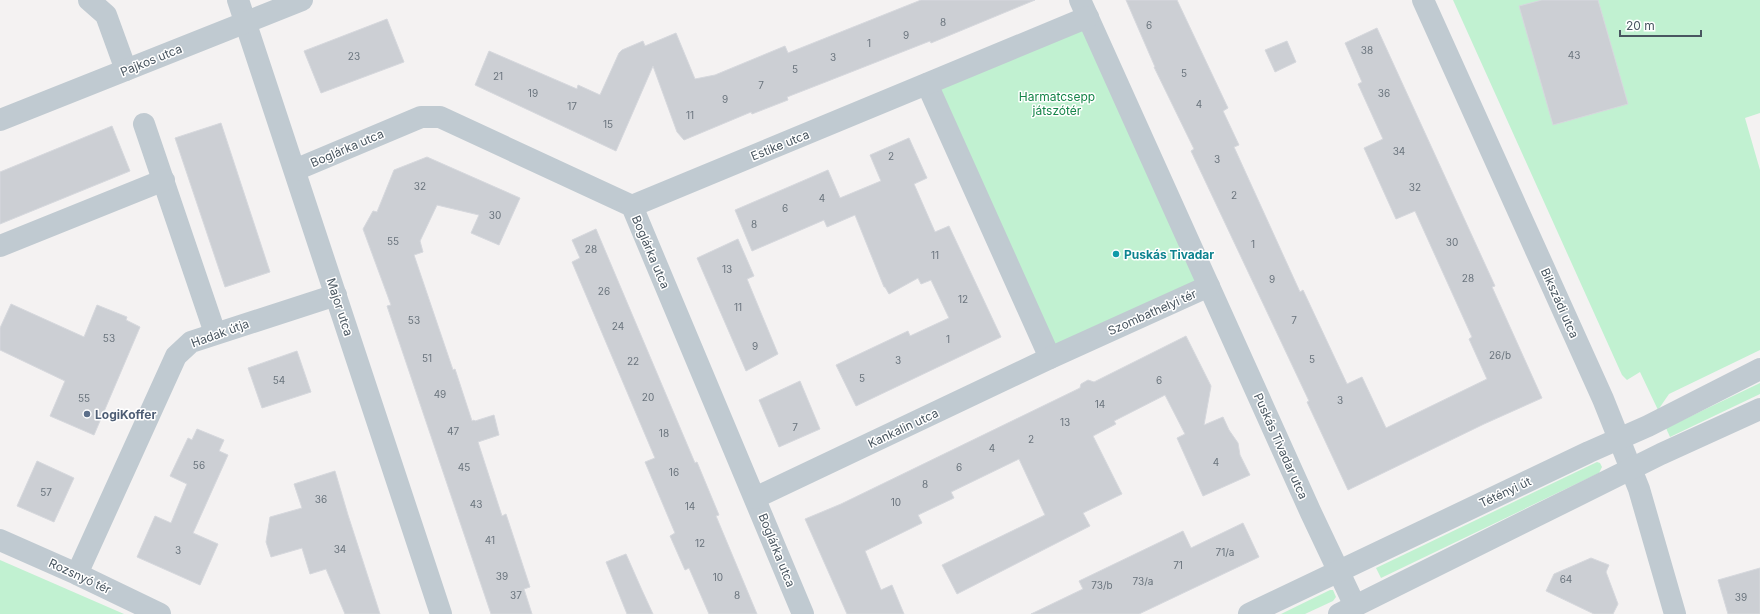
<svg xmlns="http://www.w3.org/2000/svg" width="1760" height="614" viewBox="0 0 1760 614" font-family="Inter,sans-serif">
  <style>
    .green { fill: #c1f1d1 }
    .building { fill: #cccfd4; stroke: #d6d8dd }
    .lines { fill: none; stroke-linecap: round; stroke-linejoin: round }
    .minor { stroke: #c0cad1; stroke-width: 22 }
    .culture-dot { fill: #0f9aa8; stroke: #fff; stroke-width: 1.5 }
    .service-dot { fill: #5c6f8a; stroke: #fff; stroke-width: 1.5 }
    .labels { text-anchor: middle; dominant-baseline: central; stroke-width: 3; stroke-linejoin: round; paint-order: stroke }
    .number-label { font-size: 10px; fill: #6a747d }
    .street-label { font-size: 12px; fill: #495660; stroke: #fff }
    .park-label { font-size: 12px; fill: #168549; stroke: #fff }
    .culture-label { font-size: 12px; font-weight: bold; fill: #0d838f; stroke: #fff; text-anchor: start }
    .service-label { font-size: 12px; font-weight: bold; fill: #4e5e75; stroke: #fff; text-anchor: start }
  </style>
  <rect width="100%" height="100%" fill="#f4f2f2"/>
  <g class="green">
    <polygon points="1453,0 1760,0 1760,113 1745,118 1760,170 1760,350 1669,394 1658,410 1640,372 1627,380 1622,375"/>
    <polygon points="1088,17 1209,286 1050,358 927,84"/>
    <polygon points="1760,383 1760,394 1670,437 1666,428"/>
    <polygon points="1597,462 1600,463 1602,467 1599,473 1381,578 1376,568"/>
    <polygon points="0,560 124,614 0,614"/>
    <polygon points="1330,590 1333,590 1336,597 1333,601 1305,614 1281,614"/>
  </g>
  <g class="building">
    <polygon points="921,0 1035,0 931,43 930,41 823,83 787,97 788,100 752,114 751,112 684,140 677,132 653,66 616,151 475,85 489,51 577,89 578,85 600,95 619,53 622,50 643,41 645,46 676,33 695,79 715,75 785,46 788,53"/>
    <polygon points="1126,0 1177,0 1228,108 1223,111 1239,145 1234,147 1300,292 1303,290 1347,384 1362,377 1386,428 1487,379 1469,339 1472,337 1415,211 1396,219 1364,148 1383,139 1358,84 1362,82 1345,43 1377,28 1495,286 1492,287 1542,398 1484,424 1348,490 1307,402 1309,401 1191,151 1194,149 1154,67 1155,67"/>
    <polygon points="1542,0 1598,0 1628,104 1553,125 1519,6"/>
    <polygon points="387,19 404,62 321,93 304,51"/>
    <polygon points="1287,41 1296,62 1275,72 1265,50"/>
    <polygon points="221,123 270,272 225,287 175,138"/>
    <polygon points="112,126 130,171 0,224 0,172"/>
    <polygon points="909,138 927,178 914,184 935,232 949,226 1001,337 856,406 836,365 908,331 910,336 949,318 931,280 921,284 918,278 889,294 885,287 884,287 855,215 827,227 824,220 752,251 735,210 828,170 840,198 881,181 870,155"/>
    <polygon points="427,157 520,198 499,245 471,233 479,215 437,205 420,241 423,252 414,255 453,370 455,369 472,421 474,420 475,421 494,415 499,435 478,442 502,516 506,514 530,587 524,589 532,614 491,614 387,306 391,305 363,229 373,211 377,212 394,170"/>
    <polygon points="596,229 695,463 697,462 719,515 716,516 757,614 709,614 689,568 685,570 670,536 675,533 645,462 655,458 572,262 580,258 572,240"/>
    <polygon points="738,239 754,276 747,279 778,354 746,371 697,258"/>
    <polygon points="11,304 84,337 97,305 127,317 126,320 140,327 94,435 50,416 65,381 0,350 0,328"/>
    <polygon points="1186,336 1211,386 1204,425 1223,417 1229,430 1238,443 1240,455 1250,475 1203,496 1177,438 1185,434 1165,395 1114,421 1116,424 1093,436 1122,494 1083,513 1090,526 957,594 942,565 1045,515 1019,459 951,492 954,498 918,515 922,523 865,551 881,590 892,585 904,614 847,614 805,519 841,504 1080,388 1081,384 1088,380 1094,382"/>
    <polygon points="297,351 311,392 262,408 248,368"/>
    <polygon points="800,381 820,429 779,447 759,400"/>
    <polygon points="197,429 224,440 219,451 228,455 193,533 218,544 200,585 137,557 155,516 171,523 187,484 170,476 188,438 192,440"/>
    <polygon points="37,461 74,478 54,522 17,506"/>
    <polygon points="335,471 348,515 380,614 345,614 326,569 310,574 302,548 271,557 266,542 270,517 302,508 294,484"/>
    <polygon points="1243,523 1259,557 1139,614 1031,614 1083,589 1079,581 1183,531 1191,548"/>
    <polygon points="626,554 641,588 653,614 627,614 606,562"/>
    <polygon points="1591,558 1609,565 1606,572 1618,604 1613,614 1594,614 1546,591 1554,574"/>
    <polygon points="1760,568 1760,614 1728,614 1718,580"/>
  </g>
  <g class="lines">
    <g class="minor">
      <polyline points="89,0 106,15 126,70"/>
      <polyline points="238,0 441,614"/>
      <polyline points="1080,0 1311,513 1355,606"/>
      <polyline points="1423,0 1603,399 1639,489 1675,614"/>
      <polyline points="927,84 1050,358"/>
      <polyline points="0,120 302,0"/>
      <polyline points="144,124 215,333"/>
      <polyline points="295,170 421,117 440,117 632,206 803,614"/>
      <polyline points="632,206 1088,17"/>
      <polyline points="0,246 164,180"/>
      <polyline points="755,498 1050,358 1209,286"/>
      <polyline points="0,540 77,574 160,614"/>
      <polyline points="77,574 176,356 191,342 336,295"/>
      <polyline points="1249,614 1589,452 1648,426 1760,369"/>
      <polyline points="1339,614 1661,454 1760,409"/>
    </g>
  </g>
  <circle class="culture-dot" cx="1116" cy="254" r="4"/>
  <circle class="service-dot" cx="87" cy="414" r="4"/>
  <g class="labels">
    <g class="number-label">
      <text x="943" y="22">8</text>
      <text x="1149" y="25">6</text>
      <text x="906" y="35">9</text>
      <text x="869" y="43">1</text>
      <text x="1367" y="50">38</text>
      <text x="1574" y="55">43</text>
      <text x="354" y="56">23</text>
      <text x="833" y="57">3</text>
      <text x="795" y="69">5</text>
      <text x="1184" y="73">5</text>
      <text x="498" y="76">21</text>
      <text x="761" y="85">7</text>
      <text x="533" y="93">19</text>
      <text x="1384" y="93">36</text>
      <text x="725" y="99">9</text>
      <text x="1199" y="104">4</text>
      <text x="572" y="106">17</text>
      <text x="690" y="115">11</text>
      <text x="608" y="124">15</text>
      <text x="1399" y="151">34</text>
      <text x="891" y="156">2</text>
      <text x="1217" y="159">3</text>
      <text x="420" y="186">32</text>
      <text x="1415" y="187">32</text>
      <text x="1234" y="195">2</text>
      <text x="822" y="198">4</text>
      <text x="785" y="208">6</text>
      <text x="495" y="215">30</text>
      <text x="754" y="224">8</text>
      <text x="393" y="241">55</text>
      <text x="1452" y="242">30</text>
      <text x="1253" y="244">1</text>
      <text x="591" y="249">28</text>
      <text x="935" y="255">11</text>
      <text x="727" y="269">13</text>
      <text x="1468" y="278">28</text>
      <text x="1272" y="279">9</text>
      <text x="604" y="291">26</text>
      <text x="963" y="299">12</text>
      <text x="738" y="307">11</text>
      <text x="414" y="320">53</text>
      <text x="1294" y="320">7</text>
      <text x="618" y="326">24</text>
      <text x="109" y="338">53</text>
      <text x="948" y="339">1</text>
      <text x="755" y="346">9</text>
      <text x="1500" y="355">26/b</text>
      <text x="427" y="358">51</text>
      <text x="1312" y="359">5</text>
      <text x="898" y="360">3</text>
      <text x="633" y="361">22</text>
      <text x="862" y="378">5</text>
      <text x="279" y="380">54</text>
      <text x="1159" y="380">6</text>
      <text x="440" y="394">49</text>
      <text x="648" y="397">20</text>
      <text x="84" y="398">55</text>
      <text x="1340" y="400">3</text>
      <text x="1100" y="404">14</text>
      <text x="1065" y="422">13</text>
      <text x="795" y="427">7</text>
      <text x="453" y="431">47</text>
      <text x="664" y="433">18</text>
      <text x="1031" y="439">2</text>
      <text x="992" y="448">4</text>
      <text x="1216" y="462">4</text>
      <text x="199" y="465">56</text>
      <text x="464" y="467">45</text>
      <text x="959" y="467">6</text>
      <text x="674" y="472">16</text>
      <text x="925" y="484">8</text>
      <text x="46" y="492">57</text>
      <text x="321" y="499">36</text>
      <text x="896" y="502">10</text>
      <text x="476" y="504">43</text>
      <text x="690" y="506">14</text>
      <text x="490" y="540">41</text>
      <text x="700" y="543">12</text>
      <text x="340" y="549">34</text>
      <text x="178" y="550">3</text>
      <text x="1225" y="552">71/a</text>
      <text x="1178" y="565">71</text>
      <text x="502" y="576">39</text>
      <text x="718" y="577">10</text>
      <text x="1566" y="579">64</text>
      <text x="1143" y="581">73/a</text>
      <text x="1102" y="585">73/b</text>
      <text x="516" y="595">37</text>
      <text x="737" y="595">8</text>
      <text x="1741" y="597">39</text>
    </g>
    <g class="street-label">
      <text transform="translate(151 60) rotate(-22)">Pajkos utca</text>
      <text transform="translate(780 145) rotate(-22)">Estike utca</text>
      <text transform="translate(347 148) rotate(-23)">Boglárka utca</text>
      <text transform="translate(651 252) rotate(67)">Boglárka utca</text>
      <text transform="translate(1560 303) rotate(66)">Bikszádi utca</text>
      <text transform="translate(340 307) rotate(72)">Major utca</text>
      <text transform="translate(1152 312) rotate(-24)">Szombathelyi tér</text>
      <text transform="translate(220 333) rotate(-20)">Hadak útja</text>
      <text transform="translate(903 428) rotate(-25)">Kankalin utca</text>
      <text transform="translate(1281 446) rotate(66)">Puskás Tivadar utca</text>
      <text transform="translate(1505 492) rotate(-25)">Tétényi út</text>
      <text transform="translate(777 550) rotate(68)">Boglárka utca</text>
      <text transform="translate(80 576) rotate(25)">Rozsnyó tér</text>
    </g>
    <g class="park-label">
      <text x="1057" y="96">Harmatcsepp<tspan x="1057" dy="14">játszótér</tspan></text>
    </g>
    <g class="culture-label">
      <text x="1124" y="254">Puskás Tivadar</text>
    </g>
    <g class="service-label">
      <text x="95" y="414">LogiKoffer</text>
    </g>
  </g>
  <path d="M1620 30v6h81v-6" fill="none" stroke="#495660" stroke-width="2"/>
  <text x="1626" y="30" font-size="12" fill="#495660" stroke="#ffffff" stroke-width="3" paint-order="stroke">20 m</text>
</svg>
